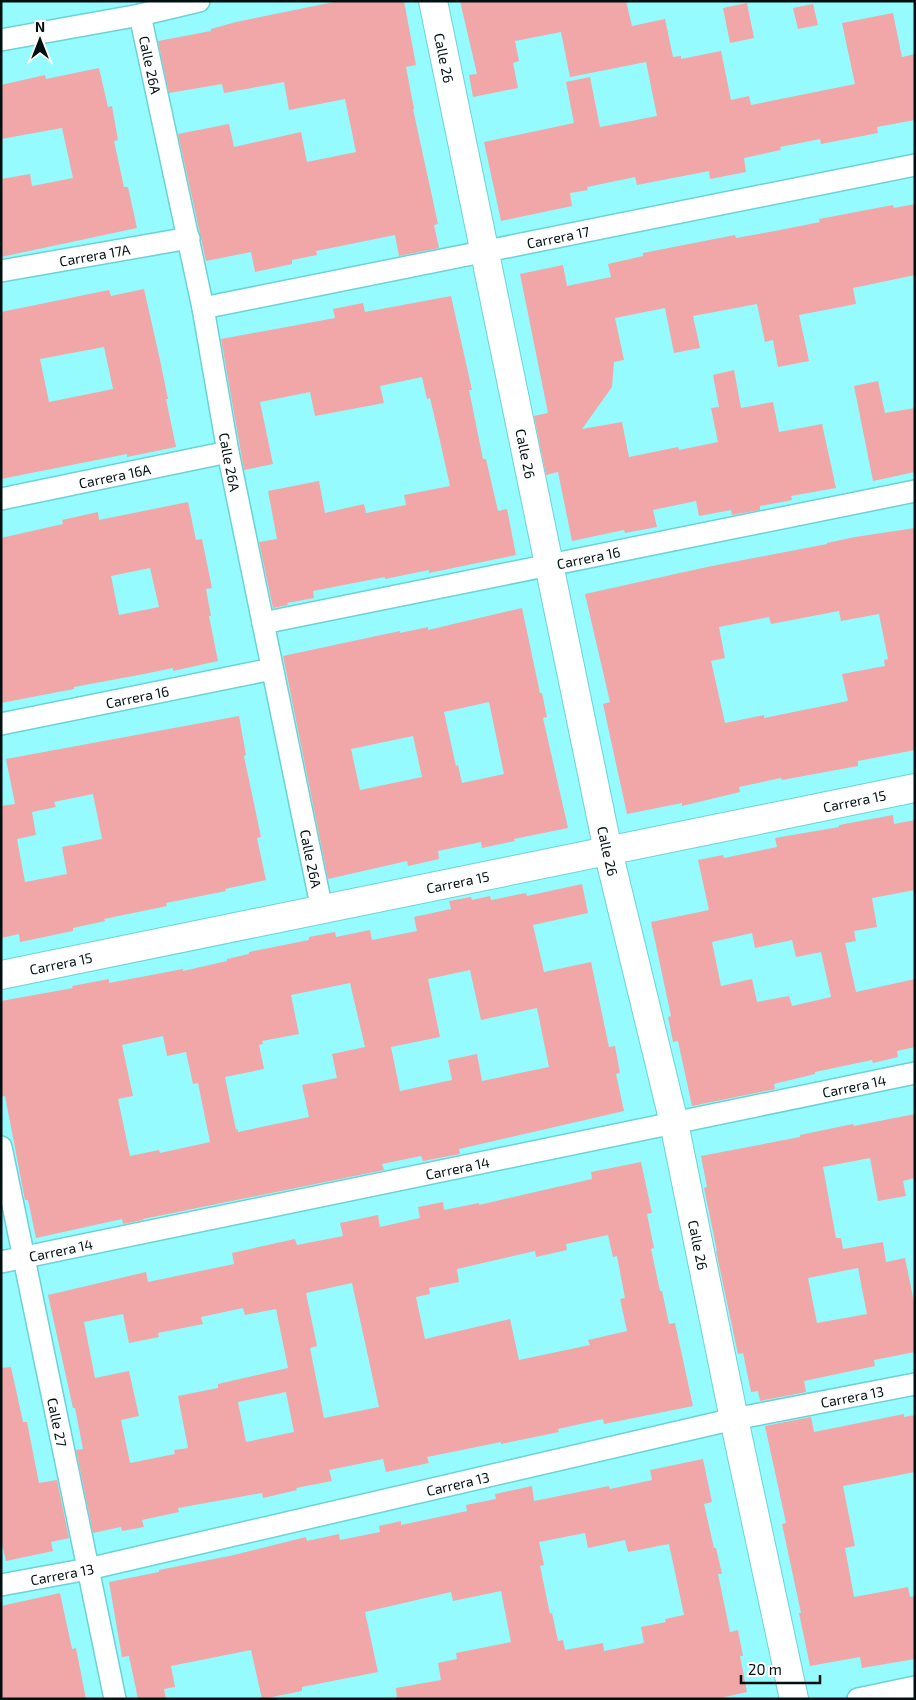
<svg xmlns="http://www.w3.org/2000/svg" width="916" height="1700" viewBox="0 0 916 1700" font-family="'Exo 2',sans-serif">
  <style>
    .building { fill: #f1a7a8; fill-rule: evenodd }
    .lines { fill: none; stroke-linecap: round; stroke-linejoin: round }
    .minor-casing { stroke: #6cd2d6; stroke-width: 24 }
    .tertiary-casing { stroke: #6cd2d6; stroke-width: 30 }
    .minor { stroke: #fff; stroke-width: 21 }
    .tertiary { stroke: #fff; stroke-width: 28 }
    .labels { text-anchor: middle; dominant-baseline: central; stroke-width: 4; stroke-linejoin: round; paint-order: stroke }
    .street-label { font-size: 14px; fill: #001011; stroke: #fff }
  </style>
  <rect width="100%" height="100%" fill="#95fbfe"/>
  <g class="building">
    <polygon points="339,1 404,1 416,65 406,67 414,109 413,109 438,224 434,225 439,248 399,256 395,235 316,251 317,255 292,260 292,264 255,272 251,252 206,261 178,134 229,124 234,147 301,132 307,162 356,152 345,99 289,110 284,82 224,93 222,84 169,93 158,41 211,31 211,29 236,22"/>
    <polygon points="460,1 626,1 632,26 665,19 673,57 681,56 681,59 721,51 731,100 749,96 751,105 855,84 842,23 893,13 902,57 915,54 915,120 877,127 878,133 821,144 820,139 780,147 781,150 744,158 746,172 710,179 709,171 637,185 635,177 587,187 588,190 570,193 572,206 501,221 484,142 574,123 566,82 590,77 600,127 657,116 646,62 570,77 561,32 515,41 519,61 513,63 518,88 473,97 469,75 477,74"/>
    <polygon points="747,3 754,38 730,43 723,8"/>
    <polygon points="813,4 818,25 798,29 793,8"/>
    <polygon points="99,68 108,107 112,106 118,140 114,141 124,187 128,187 137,228 1,257 1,179 30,174 32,186 73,178 62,128 1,139 1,85 45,75 46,79"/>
    <polygon points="915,204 915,275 853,288 856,304 799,315 809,361 778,367 773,340 765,342 757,304 693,316 700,348 674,353 665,308 615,318 624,360 614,362 612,387 582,429 622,422 629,457 678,447 679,450 718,442 711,408 719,407 713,375 734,370 741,408 773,402 779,432 822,424 836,488 791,496 792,500 760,506 760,510 732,515 731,510 699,516 696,501 653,510 657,527 625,533 624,530 572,541 558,472 546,475 534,416 548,413 520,274 563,265 567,286 611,277 608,264 643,256 643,253 735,235 736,238 775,231 820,222 819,219 893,205 894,208"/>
    <path d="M144,289L160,360L168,399H166L176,447L127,457V454L1,479V312L109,290L111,296ZM104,347L113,389L49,402L40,359Z"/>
    <polygon points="451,296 472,390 469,390 483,459 486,459 498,511 507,509 516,555 429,573 429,570 385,579 385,577 313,591 314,598 287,603 288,605 273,608 259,542 277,539 268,491 319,481 325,513 364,504 366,513 406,505 404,495 450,486 438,432 430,398 427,399 422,377 380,386 384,403 315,416 310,392 260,402 273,464 244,470 221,339 335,318 333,309 363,303 365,312"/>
    <polygon points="878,381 885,413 915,408 915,472 873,481 854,386"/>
    <path d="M188,502L196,540L202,539L212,588L206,589L211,616H209L218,661L173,671V668L144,674L74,687V689L1,703V538L63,524L62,520L98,512L99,520ZM150,568L159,607L119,615L111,576Z"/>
    <path d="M915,528V750L858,761V766L782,780L781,778L739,787L740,792L682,806V803L627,814L603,704L610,702L585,594L707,567L827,544V543L855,537ZM839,611L841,621L879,614L888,659L884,660L885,666L842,674L848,701L764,718V715L725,723L711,661L725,658L719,627L769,617L771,624Z"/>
    <path d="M522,608L540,693H542L547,717L543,718L568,828L514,839L515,841L482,848L481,842L438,851L439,859L408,866L407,861L328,879L283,656L400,631V633L428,627V630ZM489,702L504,774L462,783L458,765L456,766L444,712ZM413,736L422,777L360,790L351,749Z"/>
    <path d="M239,716L246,755L244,756L261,837L257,838L266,880L225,889L226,891L166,903L167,906L104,919L105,921L73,928V931L20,942L19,934L1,938V806L15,804L6,759ZM93,794L102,839L62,847L67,874L25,882L17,839L36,835L32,812L56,807L54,802Z"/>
    <path d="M893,815L894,824L915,820V890L872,898L877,927L854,931L856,941L845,943L856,992L915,979V1047L897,1051L898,1057L873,1063L872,1060L815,1072V1074L774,1084L775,1089L692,1106L678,1041L673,1042L668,1017L671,1016L651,922L709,910L698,860L723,855L724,858L777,847L775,838L839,827V825ZM752,933L755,948L792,940L796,957L821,952L831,997L792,1006L789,996L757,1002L752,979L721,986L712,942Z"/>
    <path d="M582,884L588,913L533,925L544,972L591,962L609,1047L615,1046L620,1073L616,1074L624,1111L459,1149L460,1154L423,1161L421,1156L382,1164L384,1170L143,1219V1220L123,1224L122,1219L36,1238L28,1200H25L5,1096L1,1097V1001L73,988L72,986L109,979V983L183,969V971L227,961V959L249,954V952L309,940V937L335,932L336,937L370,930L372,940L417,931L414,917L451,909L449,901L471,897L472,900L490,896L491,900L526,893L527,896ZM470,970L481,1020L537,1008L549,1067L482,1081L477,1054L448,1060L452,1080L400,1091L391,1047L440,1037L428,979ZM350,983L365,1047L332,1054L337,1078L302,1085L309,1117L238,1132V1129L236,1130L225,1077L264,1069L259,1045L263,1044L262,1041L299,1034L291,995ZM163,1036L167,1056L186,1052L193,1084L198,1083L210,1142L160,1153L159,1150L130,1156L118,1099L133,1096L122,1045Z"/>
    <path d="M915,1114V1178L903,1181L906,1196L878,1201L870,1158L823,1167L836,1238H841L843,1249L883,1242L886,1262L905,1258L915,1307V1352L874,1360L875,1366L804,1381L806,1392L760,1401L758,1391L751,1392L743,1353L738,1354L716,1251H717L704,1188L707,1187L701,1156L800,1137V1135L853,1124L854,1126ZM858,1268L867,1314L817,1323L808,1278Z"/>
    <path d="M641,1162L652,1213L647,1214L654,1248L651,1249L660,1291H662L669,1324L675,1323L693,1406L604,1424L603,1419L558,1429L559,1432L501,1444V1442L427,1457L429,1463L386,1472L383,1459L329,1470L332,1481L296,1488L297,1490L263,1498L262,1493L178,1508L179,1512L142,1520L144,1527L122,1531L121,1527L93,1533L76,1450L83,1449L75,1408H73L48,1295L146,1272L148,1282L234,1264L232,1253L295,1239L297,1245L343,1236L340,1223L378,1215L380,1227L420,1218L418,1207L443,1202L444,1210L479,1203V1205L592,1179L591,1172ZM608,1235L613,1257L617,1256L625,1298L620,1299L627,1331L588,1340L590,1345L519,1360L510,1319L425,1339L416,1297L430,1294L429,1288L459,1282L457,1269L535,1251L536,1257L567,1250L566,1244ZM352,1283L379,1407L324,1418L310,1348L317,1346L306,1293ZM243,1308L245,1315L276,1309L288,1368L218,1384V1388L178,1396L188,1448L174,1450L175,1454L130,1463L121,1420L139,1416L129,1371L95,1378L84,1322L123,1314L129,1343L159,1337L158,1333L203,1324L201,1317ZM286,1392L294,1432L246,1442L238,1402Z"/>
    <polygon points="11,1367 23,1422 27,1422 39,1483 57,1480 69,1538 51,1542 53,1551 6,1561 1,1540 1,1368"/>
    <polygon points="904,1414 904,1417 915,1415 915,1472 843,1486 855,1546 845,1548 854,1597 908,1587 910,1597 915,1596 915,1659 862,1668 860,1657 810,1666 799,1613 801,1613 782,1524 786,1523 765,1426 811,1417 814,1432"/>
    <path d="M703,1459L712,1502L704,1504L714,1548H716L722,1574H718L730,1632L738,1630L743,1656H740L747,1692L716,1699H397L396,1688L441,1680L438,1663L457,1659L456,1653L511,1642L501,1591L453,1601L451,1592L365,1612L378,1672L302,1687V1691L262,1699L251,1650L171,1666L175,1687L164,1689L166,1699H138L129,1656L122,1657L109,1582L159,1572V1570L234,1555L306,1537L307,1541L339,1534L340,1540L380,1532L379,1526L401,1521V1525L467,1511L466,1505L496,1499L495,1494L532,1486L534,1501L609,1486L610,1489L652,1480L650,1470ZM585,1533L588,1548L625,1540L628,1552L669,1544L684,1615L665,1619L666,1622L641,1627L644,1643L604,1651L603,1643L565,1650L563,1640L558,1641L552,1613L550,1614L540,1566L544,1565L539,1542Z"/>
    <polygon points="60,1593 72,1649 76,1648 86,1699 1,1699 1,1606"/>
  </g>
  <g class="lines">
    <g class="minor-casing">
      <g id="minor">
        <path id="s1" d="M140,15L203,308L228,452L322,910"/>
        <polyline points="1,40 140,15 199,1"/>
        <path id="s2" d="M1,271L189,238"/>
        <path id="s3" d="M203,308L915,165"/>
        <path id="s4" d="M1,499L228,452"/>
        <path id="s5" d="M263,623L915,491"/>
        <path id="s6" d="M1,724L272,669"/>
        <path id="s7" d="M1,1147L115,1699"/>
        <path id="s8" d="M1,1262L915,1073"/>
        <path id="s9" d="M1,1585L88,1569L734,1419L915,1384"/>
        <polyline points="858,1699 915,1687"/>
      </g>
    </g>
    <g class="tertiary-casing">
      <g id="tertiary">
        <path id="s10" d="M433,1L608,851L674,1123L734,1419L794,1699"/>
        <path id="s11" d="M1,975L915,788"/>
      </g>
    </g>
    <use href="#minor" class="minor"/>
    <use href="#tertiary" class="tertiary"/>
  </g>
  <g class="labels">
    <g class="street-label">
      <text stroke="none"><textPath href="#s10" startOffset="58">Calle 26</textPath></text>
      <text stroke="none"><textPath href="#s1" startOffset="51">Calle 26A</textPath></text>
      <text stroke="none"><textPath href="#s3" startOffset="362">Carrera 17</textPath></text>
      <text stroke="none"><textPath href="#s2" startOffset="95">Carrera 17A</textPath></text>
      <text stroke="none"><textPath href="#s10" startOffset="462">Calle 26</textPath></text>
      <text stroke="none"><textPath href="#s1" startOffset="456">Calle 26A</textPath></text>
      <text stroke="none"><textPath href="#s4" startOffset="116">Carrera 16A</textPath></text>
      <text stroke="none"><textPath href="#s5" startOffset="332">Carrera 16</textPath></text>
      <text stroke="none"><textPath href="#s6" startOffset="139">Carrera 16</textPath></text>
      <text stroke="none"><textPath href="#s11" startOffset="871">Carrera 15</textPath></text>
      <text stroke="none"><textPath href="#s10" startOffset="868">Calle 26</textPath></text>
      <text stroke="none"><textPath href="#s1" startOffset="861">Calle 26A</textPath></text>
      <text stroke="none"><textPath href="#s11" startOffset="466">Carrera 15</textPath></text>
      <text stroke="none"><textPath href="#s11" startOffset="61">Carrera 15</textPath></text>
      <text stroke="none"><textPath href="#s8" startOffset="871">Carrera 14</textPath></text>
      <text stroke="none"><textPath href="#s8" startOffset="466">Carrera 14</textPath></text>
      <text stroke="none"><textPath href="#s10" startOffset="1272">Calle 26</textPath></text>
      <text stroke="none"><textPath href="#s8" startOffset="61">Carrera 14</textPath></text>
      <text stroke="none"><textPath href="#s9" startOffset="872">Carrera 13</textPath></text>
      <text stroke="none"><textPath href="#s7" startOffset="281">Calle 27</textPath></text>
      <text stroke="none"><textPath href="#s9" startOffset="468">Carrera 13</textPath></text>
      <text stroke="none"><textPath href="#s9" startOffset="62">Carrera 13</textPath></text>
    </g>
  </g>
  <rect width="916" height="1700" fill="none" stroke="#001011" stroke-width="5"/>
  <g transform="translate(40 40)" stroke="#ffffff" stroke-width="4" paint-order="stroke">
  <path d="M0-4L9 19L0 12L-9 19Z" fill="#001011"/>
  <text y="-8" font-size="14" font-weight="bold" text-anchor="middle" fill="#001011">N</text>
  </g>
  <path d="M741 1675v8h79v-8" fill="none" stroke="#001011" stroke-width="2.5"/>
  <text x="748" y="1675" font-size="15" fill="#001011" stroke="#ffffff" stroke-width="4" paint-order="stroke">20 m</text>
</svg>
